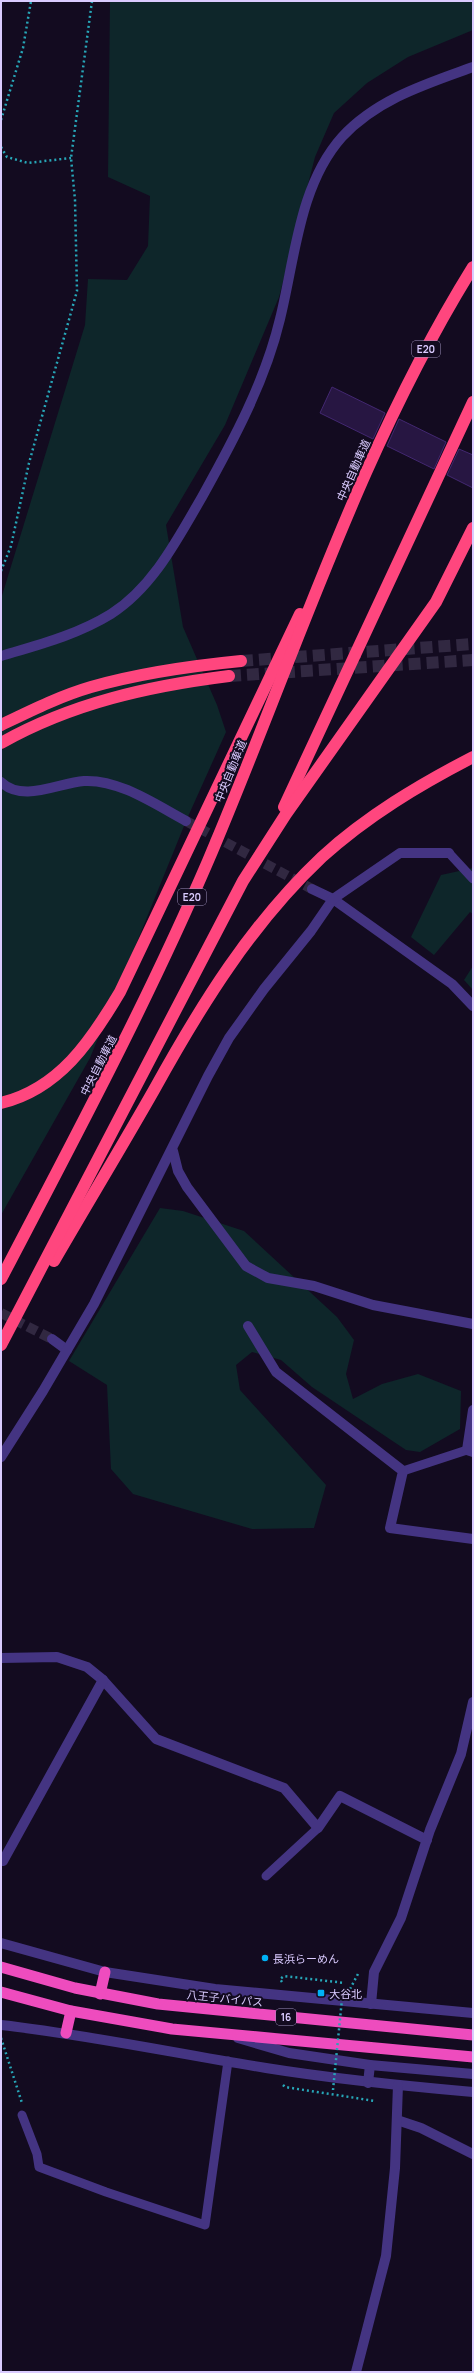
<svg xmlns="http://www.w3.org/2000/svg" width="474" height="2373" viewBox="0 0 474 2373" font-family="Manrope,'Noto Sans JP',sans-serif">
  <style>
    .green { fill: #0e262a }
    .building { fill: #271642; stroke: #422770 }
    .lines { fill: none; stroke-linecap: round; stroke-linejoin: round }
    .minor-tunnel { stroke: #312841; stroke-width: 10; stroke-dasharray: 10 5; stroke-linecap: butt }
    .motorway-tunnel { stroke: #312841; stroke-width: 12; stroke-dasharray: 12 6; stroke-linecap: butt }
    .path { stroke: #27a6b7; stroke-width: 2.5; stroke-dasharray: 2 3; stroke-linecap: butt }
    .service { stroke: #443482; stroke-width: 9 }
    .minor { stroke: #443482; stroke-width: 10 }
    .tertiary { stroke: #443482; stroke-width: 10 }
    .trunk { stroke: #ee4cbe; stroke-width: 11 }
    .motorway { stroke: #ff467e; stroke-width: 12 }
    .path-bridge { stroke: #27a6b7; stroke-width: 2.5; stroke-dasharray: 2 3; stroke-linecap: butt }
    .poi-dot { fill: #00b2f6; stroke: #130b20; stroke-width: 1.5 }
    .labels { text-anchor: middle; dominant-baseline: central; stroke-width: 4; stroke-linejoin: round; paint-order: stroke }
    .shield { fill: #130b20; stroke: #9e91bc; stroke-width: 1 }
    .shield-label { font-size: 10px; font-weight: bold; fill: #dacbff }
    .street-label { font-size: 11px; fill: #dacbff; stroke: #130b20 }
    .poi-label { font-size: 11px; fill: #dacbff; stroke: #130b20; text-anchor: start }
  </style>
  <rect width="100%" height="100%" fill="#130b20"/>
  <g class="green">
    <polygon points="110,1 473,1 473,30 408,57 367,83 334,113 315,157 279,297 225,425 166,525 183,627 217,705 226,732 186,821 90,1058 1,1215 1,599 85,325 88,279 127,280 148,246 150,196 108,177"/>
    <polygon points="473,868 473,914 470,912 434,955 411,937 441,875"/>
    <polygon points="473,966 473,990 464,980"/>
    <polygon points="160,1208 183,1211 244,1231 337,1317 354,1340 346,1374 353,1399 382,1384 418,1374 461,1391 460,1429 420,1452 406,1450 312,1387 281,1360 252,1352 236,1365 240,1390 326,1485 314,1528 252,1529 133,1494 111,1469 107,1385 69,1361"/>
  </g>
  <g class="building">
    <polygon points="332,387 385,413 373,439 320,413"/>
    <polygon points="399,419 446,442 434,469 387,446"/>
    <polygon points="459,449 473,455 473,488 447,475"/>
  </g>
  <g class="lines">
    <g class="minor-tunnel">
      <polyline points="186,821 312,889"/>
      <polyline points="1,1313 52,1339"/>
    </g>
    <g class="motorway-tunnel">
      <polyline points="241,661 473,644"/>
      <polyline points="229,676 473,660"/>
    </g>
    <g class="path">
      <polyline points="1,120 23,48 31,1"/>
      <polyline points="1,147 7,157 28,163 71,158"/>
      <polyline points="1,571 11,546 29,463 77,291 75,200 71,158 92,1"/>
      <polyline points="282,1982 280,1979 284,1976 345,1983"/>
      <polyline points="350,1989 359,1972"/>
      <polyline points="1,2038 22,2103"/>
      <polyline points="283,2085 285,2087 375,2101"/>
    </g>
    <g class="service">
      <polyline points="449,853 473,879"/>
      <polyline points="403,1471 467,1450"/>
      <polyline points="266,1876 318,1828"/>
      <polyline points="22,2115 37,2154 39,2167 106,2192 205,2225 228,2061"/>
    </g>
    <g class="minor">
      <path d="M1,656C38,645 77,635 111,614C153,587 177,540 202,497C233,441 265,382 280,319C295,259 299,185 342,137C377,99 426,84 473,67"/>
      <path d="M1,782C23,803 58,783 84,781C119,779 156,805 186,821"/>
      <polyline points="312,889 333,899 452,984 473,1006"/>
      <polyline points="173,1151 178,1171 187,1187 246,1266 268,1278 314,1286 373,1305 473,1324"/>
      <polyline points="248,1326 276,1372 403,1471 390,1528 473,1539"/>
      <polyline points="52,1339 67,1350"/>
      <polyline points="473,1410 467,1450 473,1452"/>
      <polyline points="1,1457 43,1391 94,1304 208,1076 229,1038 264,989 311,931 333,899 400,853 449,853"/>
      <polyline points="1,1658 57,1657 87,1667 103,1680 156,1739 284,1788 318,1828 340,1796 427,1840"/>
      <polyline points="1,1860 3,1861 103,1680"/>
      <polyline points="1,1943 105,1972"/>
      <polyline points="371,2004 374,1972 401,1918 430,1830 461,1754 473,1702"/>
      <path d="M1,2025C90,2035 178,2054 266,2068C335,2079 404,2086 473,2092"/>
      <polyline points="368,2083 370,2065"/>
      <polyline points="397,2120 421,2128 473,2154"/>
      <polyline points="356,2372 386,2256 395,2168 398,2085"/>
    </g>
    <g class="tertiary">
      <polyline points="105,1972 215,1989 473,2013"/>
      <polyline points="238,2038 289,2053 370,2065 473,2074"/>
    </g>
    <g class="trunk">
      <polyline points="1,1967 75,1988 158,2004 473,2035"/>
      <polyline points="1,1992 71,2011 172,2029 473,2057"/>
      <polyline points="100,1994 105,1972"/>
      <polyline points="66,2033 71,2011"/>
    </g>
    <g class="motorway">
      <path d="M1,725C30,711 60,696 91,687C140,673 190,666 241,661"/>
      <path d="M1,743C72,703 149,686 229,676"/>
      <polyline points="284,807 473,402"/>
      <path d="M1,1103C59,1089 91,1041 120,992L300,614"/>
      <path d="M54,1261C87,1204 121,1148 154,1090C201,1005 251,924 322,857C367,816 419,785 473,757"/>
      <path d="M1,1279C73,1141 146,1005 208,861C293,662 358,452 473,267"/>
      <polyline points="1,1345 243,881 286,814 436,602 473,528"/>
    </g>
    <polyline class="path-bridge" points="333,2090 343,1989"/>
  </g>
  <g class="poi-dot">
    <circle cx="265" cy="1958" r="4"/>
    <rect x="317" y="1989" width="8" height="8" rx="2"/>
  </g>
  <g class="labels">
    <g class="shield">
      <rect x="412" y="341" width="28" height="16" rx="3"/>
      <rect x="178" y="889" width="28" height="16" rx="3"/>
      <rect x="276" y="2009" width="20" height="16" rx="3"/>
    </g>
    <g class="shield-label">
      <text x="426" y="349">E20</text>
      <text x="192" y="897">E20</text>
      <text x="286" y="2017">16</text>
    </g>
    <g class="street-label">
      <text transform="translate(353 470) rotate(-66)">中央自動車道</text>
      <text transform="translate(230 771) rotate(-68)">中央自動車道</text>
      <text transform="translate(98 1065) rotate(-63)">中央自動車道</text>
      <text transform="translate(225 1998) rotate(6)">八王子バイパス</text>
    </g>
    <g class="poi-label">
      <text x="273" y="1958">長浜らーめん</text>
      <text x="329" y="1993">大谷北</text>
    </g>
  </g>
  <rect width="474" height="2373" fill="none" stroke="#dacbff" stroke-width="4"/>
</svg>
